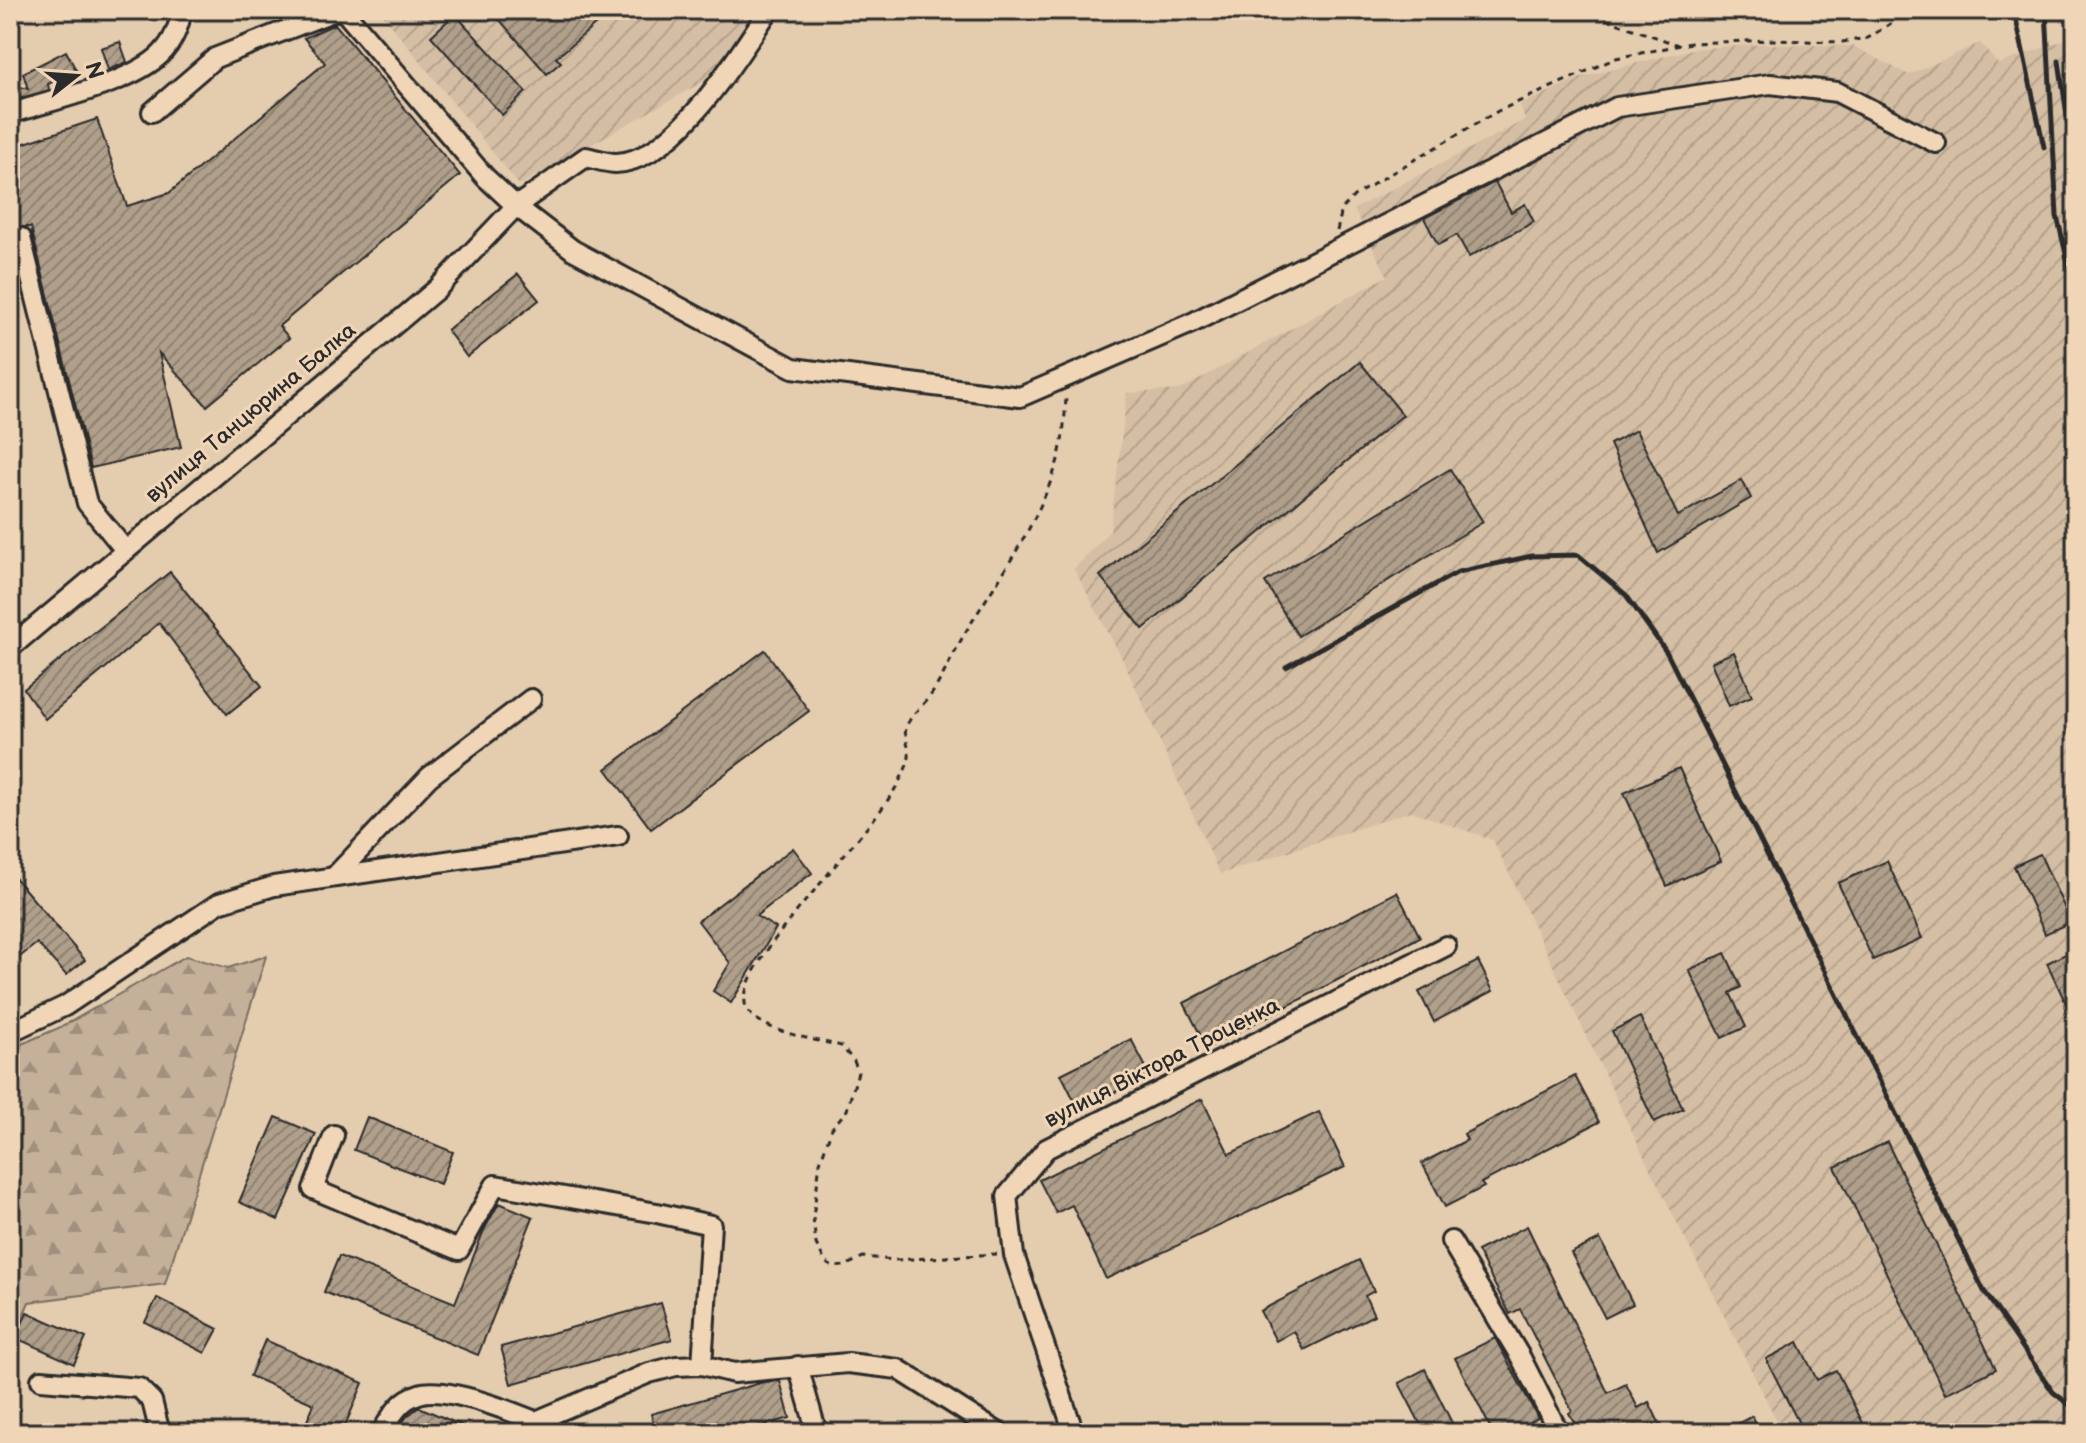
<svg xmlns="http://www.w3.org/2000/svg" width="2086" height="1443" viewBox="0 0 2086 1443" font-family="'Balsamiq Sans',sans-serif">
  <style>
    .industrial { fill: url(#industrial-furrows) }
    .forest { fill: url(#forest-firs); stroke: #786e62; stroke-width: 2 }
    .building { fill: url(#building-hatch); stroke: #2b2b2b; stroke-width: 2 }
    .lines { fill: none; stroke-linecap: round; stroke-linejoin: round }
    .minor-casing { stroke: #2b2b2b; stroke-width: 24 }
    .path { stroke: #2b2b2b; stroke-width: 3; stroke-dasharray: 6 6; stroke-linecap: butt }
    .minor { stroke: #f0d6b7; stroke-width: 18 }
    .rail { stroke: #2b2b2b; stroke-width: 5 }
    .labels { text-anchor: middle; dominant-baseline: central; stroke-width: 6; stroke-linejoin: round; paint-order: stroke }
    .street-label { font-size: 22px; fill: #2b2b2b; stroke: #f0d6b7 }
  </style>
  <defs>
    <pattern id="industrial-furrows" width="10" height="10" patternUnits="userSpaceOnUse" patternTransform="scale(2)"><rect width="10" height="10" fill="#d4bea4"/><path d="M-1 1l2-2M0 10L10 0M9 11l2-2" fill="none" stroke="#b6a38d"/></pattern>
    <pattern id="forest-firs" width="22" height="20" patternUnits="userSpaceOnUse" patternTransform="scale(2)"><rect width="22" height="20" fill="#c5b199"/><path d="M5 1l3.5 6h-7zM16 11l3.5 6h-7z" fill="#a0907d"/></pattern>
    <pattern id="building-hatch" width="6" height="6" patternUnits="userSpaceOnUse" patternTransform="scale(2)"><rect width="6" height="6" fill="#b09f8a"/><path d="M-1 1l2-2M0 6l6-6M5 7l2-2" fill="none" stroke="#8f8271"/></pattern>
  </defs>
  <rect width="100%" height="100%" fill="#e4ccaf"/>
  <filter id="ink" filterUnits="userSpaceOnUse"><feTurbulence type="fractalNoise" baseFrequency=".0125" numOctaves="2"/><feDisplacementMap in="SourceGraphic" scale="16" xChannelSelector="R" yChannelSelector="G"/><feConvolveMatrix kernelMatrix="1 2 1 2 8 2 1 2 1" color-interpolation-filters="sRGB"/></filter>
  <g filter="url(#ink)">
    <g class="industrial">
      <polygon points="379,10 762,10 715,75 519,185"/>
      <polygon points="2076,36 2076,1433 1783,1433 1645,1159 1493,840 1411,811 1220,874 1124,662 1074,569 1110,531 1127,393 1180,390 1387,276 1354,209 1525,120 1520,105 1579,78 1693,49 1763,44 1853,46 1909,75 1980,43 1998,64"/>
    </g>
    <polygon class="forest" points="186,956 228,968 266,956 165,1284 29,1302 10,1346 10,1049 63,1026"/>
    <g class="building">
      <polygon points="491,10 596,10 603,18 556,58 561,62 547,74"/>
      <polygon points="455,14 526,92 502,115 431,36"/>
      <polygon points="335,24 460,175 279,326 289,338 207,406 159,353 181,447 91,468 31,227 17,227 10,234 10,148 97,119 127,206 169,193 325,63 304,38"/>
      <polygon points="120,42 127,62 108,70 101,48"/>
      <polygon points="66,51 76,70 48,84 49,90 10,101 10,84 28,89 23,73"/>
      <polygon points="1495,182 1511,212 1525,204 1534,222 1469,257 1457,235 1438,245 1424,218"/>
      <polygon points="518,274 539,300 467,357 447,330"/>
      <polygon points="1360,362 1403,415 1143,629 1100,576"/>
      <polygon points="1636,430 1678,516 1742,480 1751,498 1658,553 1610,444"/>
      <polygon points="1450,469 1483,522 1298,636 1265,582"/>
      <polygon points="170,572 262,686 227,714 159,623 45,719 24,689"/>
      <polygon points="765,650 809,711 651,829 606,769"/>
      <polygon points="1734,652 1752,696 1729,706 1711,662"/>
      <polygon points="1679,768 1721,861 1667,886 1624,793"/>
      <polygon points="793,848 812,873 756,916 776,928 731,1003 713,991 730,963 698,921"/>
      <polygon points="2040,854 2071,922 2045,934 2014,866"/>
      <polygon points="1887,861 1922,938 1873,960 1838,883"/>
      <polygon points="10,872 85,960 66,975 37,943 10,965"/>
      <polygon points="1397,892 1420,937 1207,1048 1184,1003"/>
      <polygon points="2076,949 2076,1025 2047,963"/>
      <polygon points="1725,953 1741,987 1730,993 1746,1027 1722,1038 1689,970"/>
      <polygon points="1478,961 1493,991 1434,1022 1419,992"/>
      <polygon points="1640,1017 1683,1109 1654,1122 1612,1031"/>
      <polygon points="1131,1039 1150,1075 1079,1110 1061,1074"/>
      <polygon points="1575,1076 1599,1122 1481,1183 1484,1187 1445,1207 1422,1163 1467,1140 1464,1134"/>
      <polygon points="1202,1099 1229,1154 1319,1112 1345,1167 1106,1279 1072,1205 1056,1213 1039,1180"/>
      <polygon points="276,1117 316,1134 278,1220 239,1202"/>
      <polygon points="367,1117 453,1152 440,1184 354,1150"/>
      <polygon points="1887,1142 1996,1369 1945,1394 1835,1167"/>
      <polygon points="499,1203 533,1217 478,1355 324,1292 339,1256 455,1303 484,1230"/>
      <polygon points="1527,1226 1608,1393 1626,1384 1638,1408 1649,1402 1664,1433 1580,1433 1569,1413 1572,1411 1520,1309 1510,1314 1477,1251"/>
      <polygon points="1600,1239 1633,1304 1605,1318 1571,1253"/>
      <polygon points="1359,1260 1374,1291 1365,1296 1374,1315 1304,1350 1294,1331 1276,1341 1260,1311"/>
      <polygon points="157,1298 218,1329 205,1353 145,1322"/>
      <polygon points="661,1303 672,1339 511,1384 501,1347"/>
      <polygon points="27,1312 86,1338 74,1364 16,1338"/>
      <polygon points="1495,1338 1538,1418 1509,1433 1493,1433 1455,1358"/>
      <polygon points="265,1340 363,1383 342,1433 302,1433 314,1404 250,1376"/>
      <polygon points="1798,1342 1817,1380 1836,1370 1868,1433 1804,1433 1766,1359"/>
      <polygon points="1425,1369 1457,1433 1425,1433 1399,1383"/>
      <polygon points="780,1381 790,1418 736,1433 656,1433 651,1414 764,1382"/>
      <polygon points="419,1407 479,1433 397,1433 406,1417"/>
      <polygon points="1752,1416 1761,1433 1720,1433"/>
    </g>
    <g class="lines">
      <g class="minor-casing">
        <g id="minor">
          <polyline points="343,10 485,177 516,206 573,250 793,368 1020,397 1194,322 1617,107 1770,84 1837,92 1936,143"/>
          <polyline points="152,112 215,58 337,10"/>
          <path d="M10,114C51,100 131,84 161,54C173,42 179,27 182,10"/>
          <polyline points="21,238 87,503 125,550"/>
          <path d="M10,648L437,289L516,206L586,157C595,159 607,163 616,163C675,162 739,54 769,10"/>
          <polyline points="334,877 429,777 531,699"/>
          <polyline points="10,1032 65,1006 219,903 274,886 618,836"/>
          <polyline points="334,1135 313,1189 459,1250 495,1185 657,1213 711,1225 702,1365"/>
          <polyline points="1451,1241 1521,1358 1559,1433"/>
          <polyline points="798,1366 817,1433"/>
          <polyline points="41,1380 139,1388 152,1401 160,1433"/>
          <polyline points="536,1421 649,1373 676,1366 702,1365 734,1373 848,1363 898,1369 999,1433"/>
          <path d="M381,1433C391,1417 399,1400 419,1394C448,1384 533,1419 561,1433"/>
          <polyline points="1074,1433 1014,1255 1007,1196 1046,1149 1446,946"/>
        </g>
      </g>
      <g class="path">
        <polyline points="1367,10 1483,10"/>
        <polyline points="1547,10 1591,14 1678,45"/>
        <polyline points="1337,231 1342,209 1354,196 1385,177 1498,111 1616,58 1691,43 1772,40 1842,42 1868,38 1893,22 1903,10"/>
        <path d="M997,1254L895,1260L863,1257L845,1266L833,1267L826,1263L816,1244L813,1218L820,1162L832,1128L847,1110L858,1072L854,1061L841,1046C820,1040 749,1031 745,1003C741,970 809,898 829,873C856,839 891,805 907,765C914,748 901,740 907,725C912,713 926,703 933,692C945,673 954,652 965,633C998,579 1038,525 1057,463C1063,444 1065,418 1066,397"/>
      </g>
      <use href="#minor" class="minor"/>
      <g class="rail">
        <polyline points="2014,10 2044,147"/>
        <polyline points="2046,10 2057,216 2076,296"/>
        <polyline points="2059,61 2076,176"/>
        <polyline points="1286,667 1458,572 1532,556 1578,555 1626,595 1667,653 1984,1291 2053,1392 2076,1410"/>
      </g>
    </g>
  </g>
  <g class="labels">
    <g class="street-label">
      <text transform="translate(251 413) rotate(-40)">вулиця Танцюрина Балка</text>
      <text transform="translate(1162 1063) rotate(-27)">вулиця Віктора Троценка</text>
    </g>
  </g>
  <rect width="2086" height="1443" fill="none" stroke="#f0d6b7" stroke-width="40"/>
  <rect x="20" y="20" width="2046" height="1403" fill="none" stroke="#2b2b2b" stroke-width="3" filter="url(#ink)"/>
  <g transform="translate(76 76) rotate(73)" stroke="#f0d6b7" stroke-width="6" paint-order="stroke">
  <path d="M0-6L14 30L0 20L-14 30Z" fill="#2b2b2b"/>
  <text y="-12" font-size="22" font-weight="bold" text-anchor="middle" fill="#2b2b2b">N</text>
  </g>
</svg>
